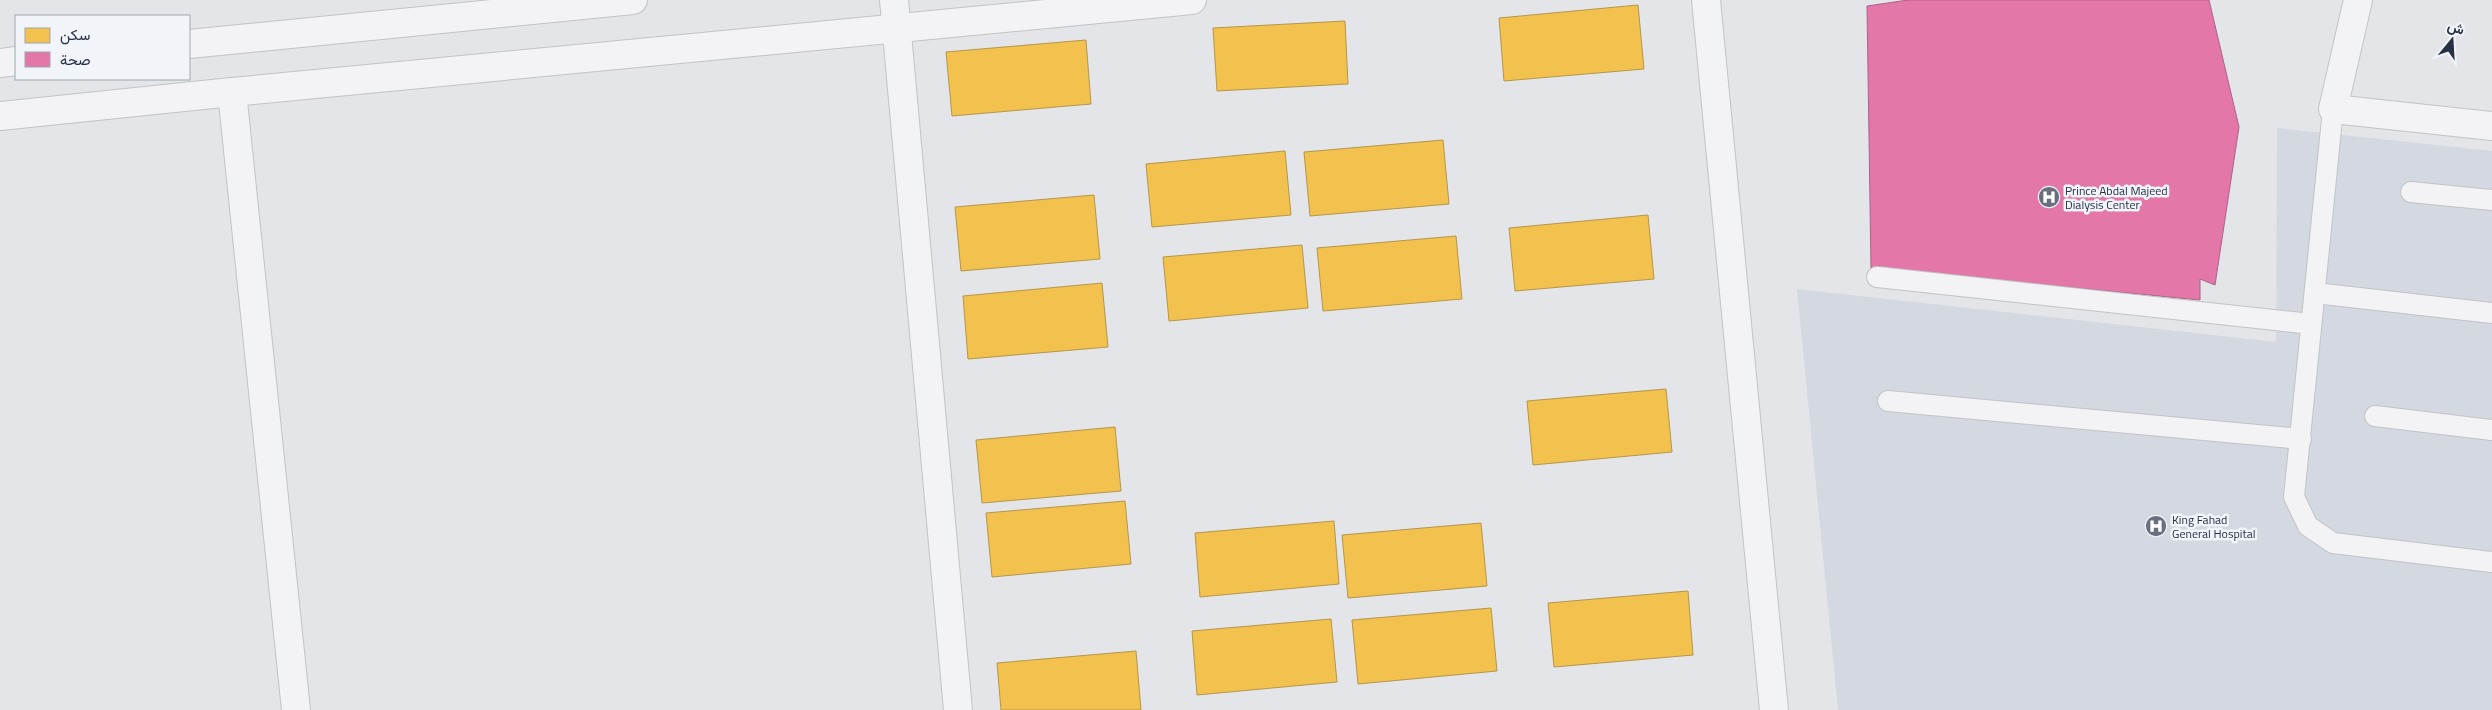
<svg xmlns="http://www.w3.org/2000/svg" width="2492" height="710" viewBox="0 0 2492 710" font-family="'Titillium Web',Vazirmatn,sans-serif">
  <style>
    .built { fill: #d4d8e0 }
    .homes { fill: #f2c14e; stroke: #b5964b }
    .health { fill: #e377a8; stroke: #ab628a }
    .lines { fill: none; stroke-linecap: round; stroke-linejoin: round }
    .service-casing { stroke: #c1c3c7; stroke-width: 22 }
    .minor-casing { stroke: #c1c3c7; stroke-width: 30 }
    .service { stroke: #f3f3f5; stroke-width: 20 }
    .minor { stroke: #f3f3f5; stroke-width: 28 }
    .labels { text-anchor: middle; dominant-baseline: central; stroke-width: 5; stroke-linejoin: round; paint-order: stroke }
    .poi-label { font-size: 12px; fill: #273045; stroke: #f1f4f8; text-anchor: start }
  </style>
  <rect width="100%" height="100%" fill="#e3e5e9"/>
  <polygon class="built" points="2277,128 2492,151 2492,710 1838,710 1797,289 2276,342"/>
  <g class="homes">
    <polygon points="1638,5 1644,69 1504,81 1499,18"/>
    <polygon points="1345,21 1348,84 1217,91 1213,28"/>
    <polygon points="1086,40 1091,104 952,116 946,52"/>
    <polygon points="1443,140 1449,204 1310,216 1304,152"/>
    <polygon points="1285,151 1291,215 1152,227 1146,164"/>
    <polygon points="1094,195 1100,259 961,271 955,207"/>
    <polygon points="1648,215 1654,279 1515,291 1509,228"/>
    <polygon points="1456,236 1462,299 1323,311 1317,248"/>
    <polygon points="1302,245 1308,308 1169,321 1163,257"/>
    <polygon points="1102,283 1108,347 968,359 963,296"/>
    <polygon points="1666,389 1672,452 1533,465 1527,401"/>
    <polygon points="1115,427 1121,491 982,503 976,440"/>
    <polygon points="1125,501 1131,564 992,577 986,513"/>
    <polygon points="1334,521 1339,584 1200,597 1195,533"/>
    <polygon points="1481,523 1487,586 1348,598 1342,535"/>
    <polygon points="1688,591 1693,655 1554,667 1548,603"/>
    <polygon points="1491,608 1497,671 1358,684 1352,620"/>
    <polygon points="1331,619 1337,682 1197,695 1192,631"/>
    <polygon points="1136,651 1141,710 1001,710 997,663"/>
  </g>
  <polygon class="health" points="1908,0 2209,0 2239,127 2215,285 2200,279 2200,300 1871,268 1867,6"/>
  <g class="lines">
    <g class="service-casing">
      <g id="service">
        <polyline points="2333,109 2294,497 2308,526 2333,543 2492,562"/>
        <polyline points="2411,192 2492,200"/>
        <polyline points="1877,277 2311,324"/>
        <polyline points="2315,293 2492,313"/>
        <polyline points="1888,401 2301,439"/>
        <polyline points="2375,416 2492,430"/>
      </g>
    </g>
    <g class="minor-casing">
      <g id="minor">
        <polyline points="894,0 958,710"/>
        <polyline points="1706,0 1774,710"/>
        <polyline points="2358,0 2333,109 2492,126"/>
        <polyline points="189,44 633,0"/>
        <polyline points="0,63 16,61"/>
        <polyline points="232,92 296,710"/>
        <polyline points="0,116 232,92 1192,0"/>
      </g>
    </g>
    <use href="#service" class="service"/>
    <use href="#minor" class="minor"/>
  </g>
  <defs>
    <g id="hospital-disc" transform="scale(1.125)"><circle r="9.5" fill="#696f7e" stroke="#f1f4f8"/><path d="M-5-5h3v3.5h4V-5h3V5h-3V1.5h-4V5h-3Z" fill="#fff"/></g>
  </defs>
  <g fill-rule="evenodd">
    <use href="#hospital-disc" x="2049" y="197"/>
    <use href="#hospital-disc" x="2156" y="526"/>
  </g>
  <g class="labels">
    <g class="poi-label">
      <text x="2065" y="190">Prince Abdal Majeed<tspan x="2065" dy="14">Dialysis Center</tspan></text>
      <text x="2172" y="519">King Fahad<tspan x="2172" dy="14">General Hospital</tspan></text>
    </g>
  </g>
  <rect x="15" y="15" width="175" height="65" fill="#f1f4f8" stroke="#a0a6b0"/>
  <rect x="25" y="28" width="25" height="15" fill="#f2c14e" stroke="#a0a6b0"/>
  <text x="60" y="40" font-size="15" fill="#273045">سكن</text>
  <rect x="25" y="52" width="25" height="15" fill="#e377a8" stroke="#a0a6b0"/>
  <text x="60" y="65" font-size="15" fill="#273045">صحة</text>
  <g transform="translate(2452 40) rotate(18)" stroke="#f1f4f8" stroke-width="4" paint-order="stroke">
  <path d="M0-4L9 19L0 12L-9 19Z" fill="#273045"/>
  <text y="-8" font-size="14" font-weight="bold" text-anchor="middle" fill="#273045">ش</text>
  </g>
</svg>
